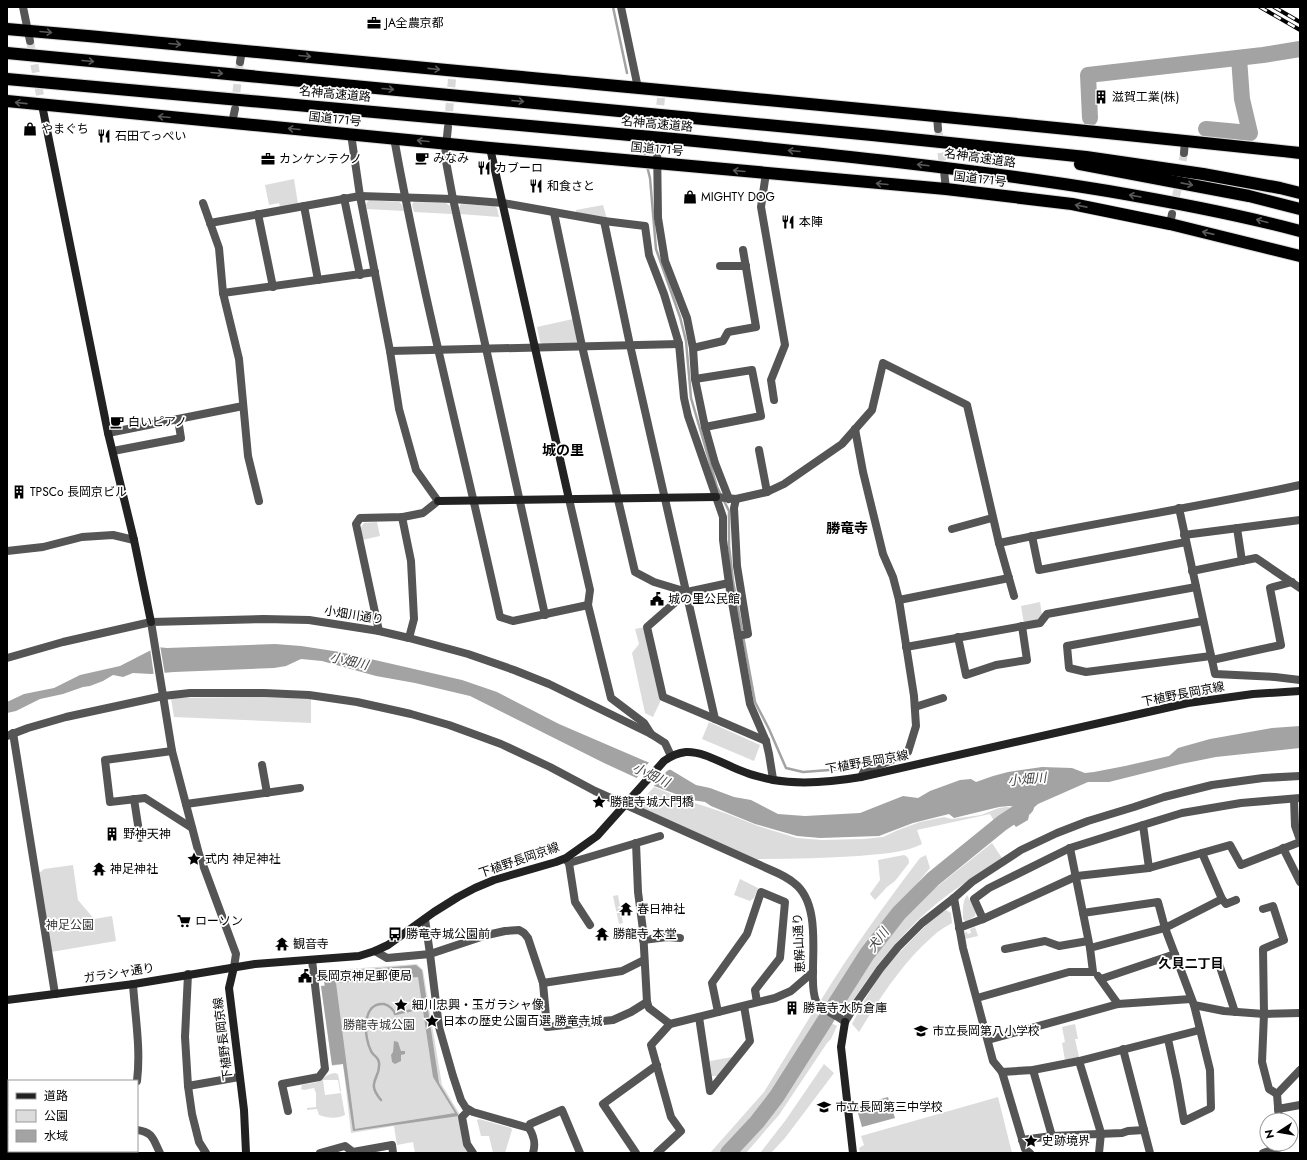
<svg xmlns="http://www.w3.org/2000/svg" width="1307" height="1160" viewBox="0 0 1307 1160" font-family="Jost,'Noto Sans JP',sans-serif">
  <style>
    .green { fill: #dcdcdc }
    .water { fill: #a3a3a3; fill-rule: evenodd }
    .pier { fill: #fff }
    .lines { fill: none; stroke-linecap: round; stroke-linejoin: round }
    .stream { stroke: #a3a3a3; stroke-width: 2.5 }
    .river { stroke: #a3a3a3; stroke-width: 16 }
    .street-tunnel { stroke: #d9d9d9; stroke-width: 8; stroke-dasharray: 8 4; stroke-linecap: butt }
    .highway-casing { stroke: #dbdbdb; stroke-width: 14 }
    .street { stroke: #555; stroke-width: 8 }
    .secondary { stroke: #222; stroke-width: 8 }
    .highway { stroke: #000; stroke-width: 12 }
    .rail-casing { stroke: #000; stroke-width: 4 }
    .rail { stroke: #fff; stroke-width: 2.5; stroke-dasharray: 8; stroke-linecap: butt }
    .oneway { stroke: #595959 }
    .labels { text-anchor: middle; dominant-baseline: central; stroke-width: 3.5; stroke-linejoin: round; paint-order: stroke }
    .poi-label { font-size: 12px; fill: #000; stroke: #fff; text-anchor: start }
    .street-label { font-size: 12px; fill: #000; stroke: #fff }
    .park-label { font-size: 12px; fill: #333; stroke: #fff }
    .water-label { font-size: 13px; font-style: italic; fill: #444; stroke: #fff }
    .neighbourhood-label { font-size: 13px; font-weight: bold; fill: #000; stroke: #fff }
    .quarter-label { font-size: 14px; font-weight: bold; fill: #000; stroke: #fff }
  </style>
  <rect width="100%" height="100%" fill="#fff"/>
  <g class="green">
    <polygon points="294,179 298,204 280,207 279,203 269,205 265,185"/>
    <polygon points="369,200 399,202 402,205 404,211 367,209 366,204"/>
    <polygon points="414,202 446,203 450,206 452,214 414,212 412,205"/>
    <polygon points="461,204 494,206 497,208 499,217 460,214 459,208"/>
    <polygon points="603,205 607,219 576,214 576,210"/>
    <polygon points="573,319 579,344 544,345 540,342 537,327"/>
    <polygon points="377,522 380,536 362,540 360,529 364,523"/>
    <polygon points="1040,602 1042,615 1038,621 1024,624 1021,606"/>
    <polygon points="645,627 661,700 653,717 645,713 632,653 639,644 635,629"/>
    <polygon points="261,697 311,699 311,723 174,717 171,698"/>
    <polygon points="709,722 760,745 754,761 702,739"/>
    <path d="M654,787L689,801L725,813L758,826L797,838L822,840L863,839L883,837L898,830L920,822L944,817L952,819L981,815L999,808L1006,807L1016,808L994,821L990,814L917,830L922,844C905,853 878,854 859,856C827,858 795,859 764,859H757L741,854L636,806Z"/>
    <path d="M992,843L1002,858C973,877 943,896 918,920C889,948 866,980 844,1014L835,1009L854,980L896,927L920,900Z"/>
    <path d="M904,855C908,857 909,859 909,863L895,881L887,887L875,900L870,894L880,880L878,860Z"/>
    <path d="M926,855L930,868L894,911L857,963L829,1005L821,1000C851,951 885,904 920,858Z"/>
    <polygon points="73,865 78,900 94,919 112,916 116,941 51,952 38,874 44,869"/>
    <polygon points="740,879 758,888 754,898 750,901 734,895"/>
    <polygon points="618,895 623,923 619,924 613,896"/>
    <path d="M967,895L976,912L975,916L966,922L963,919C963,911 962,902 967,895Z"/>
    <path d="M946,910L951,913L952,923C945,927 938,931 932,937C902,963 880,998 859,1032L852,1024L864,1001L880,975L893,959L933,918Z"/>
    <polygon points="975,927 978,936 965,939 964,936 966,931 968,934 971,933 970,929"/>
    <polygon points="417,964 423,970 442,1085 459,1113 464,1144 470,1153 415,1153 413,1142 397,1145 394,1126 351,1133 343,1064 332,1066 321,986 324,985 324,981 329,974 335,972 334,970"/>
    <polygon points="813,1012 822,1017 770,1099 723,1153 710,1153 764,1092"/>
    <path d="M827,1021L837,1026L831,1039L827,1043L779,1115L746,1153H734C771,1114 803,1069 827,1021Z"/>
    <polygon points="1075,1024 1078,1039 1075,1039 1079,1057 1065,1060 1062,1043 1065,1042 1062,1027"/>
    <polygon points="732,1057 717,1076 712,1076 710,1061"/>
    <polygon points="824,1064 834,1073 785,1138 771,1153 760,1153 785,1121"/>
    <path d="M335,1073L338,1074L341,1091L340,1092L338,1080H323L325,1095L341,1093L345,1115C337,1119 327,1118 319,1115L317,1109L307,1110V1108L316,1107V1093L314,1088L304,1090L301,1089L302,1085C307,1083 314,1084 319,1081C325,1077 327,1074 335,1073Z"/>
    <polygon points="998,1097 1012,1153 860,1153 859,1148 864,1145 861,1136"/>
    <polygon points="479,1119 511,1128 512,1130 505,1153 493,1153 489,1136 481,1136 477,1120"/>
  </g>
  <g class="water">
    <polygon points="275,644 301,646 340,652 462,680 497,692 559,724 645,761 671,770 696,785 710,788 734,797 751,800 778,814 805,816 860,813 903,796 918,798 930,791 960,780 971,779 976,782 993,776 1008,772 1042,767 1072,768 1085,773 1094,772 1125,766 1169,756 1178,748 1210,739 1272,728 1300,726 1300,748 1216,757 1181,764 1109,782 1088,782 1038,804 1030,811 1028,820 1016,827 1006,815 1017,807 1009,806 999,807 954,818 949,814 913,823 879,836 820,838 797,836 755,824 711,806 705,802 692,800 654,786 604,763 470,696 415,683 376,676 322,661 301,659 286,666 274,668 174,672 151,674 133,673 123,677 113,675 103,681 90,686 83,687 63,694 40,699 16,711 7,713 7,702 24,694 54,688 80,675 120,666 157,647 167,648"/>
    <path d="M416,965L422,970L439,1083L459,1116L353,1131L343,1064L332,1065L321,986H325L324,981L329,974H336V972ZM418,977L433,1077L455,1113L355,1129L336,983Z"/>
    <polygon points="394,1041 398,1042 401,1051 405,1051 405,1054 401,1055 401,1061 395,1064 392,1062 391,1055 393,1052"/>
    <polygon points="888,1097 895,1118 862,1127 856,1106"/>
  </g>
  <g class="pier">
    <polygon points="156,645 160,645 165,675 154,676 150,648"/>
    <polygon points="650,761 672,768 667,771 652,788 635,780"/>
  </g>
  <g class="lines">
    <g class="stream">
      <polyline points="613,7 627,73"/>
      <polyline points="644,151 646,159"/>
      <polyline points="647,166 650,178 656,249 680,317 686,341 691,398 717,487 721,495"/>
      <polyline points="723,499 729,511 729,546 733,581 755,702 769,729 786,768 803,772 843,769"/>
      <path d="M381,1100C365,1081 381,1079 379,1063C379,1057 373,1056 371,1051C364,1038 361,1002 384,1004C389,1005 394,1010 395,1014L412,1010"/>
    </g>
    <g class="river">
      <polyline points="1090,118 1088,75 1263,55 1300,49"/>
      <polyline points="1206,129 1250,133 1242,99 1239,58"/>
      <polyline points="728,1153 757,1122 777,1096 867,954 899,913 933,879 1002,823 1026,807"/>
    </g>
    <g class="street-tunnel">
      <polyline points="30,41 40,95"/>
      <polyline points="235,104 240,62"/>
      <polyline points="448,123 452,79"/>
      <polyline points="938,129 944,171"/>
      <polyline points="657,141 661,98"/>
      <polyline points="1174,208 1184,153"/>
    </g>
    <g class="highway-casing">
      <g id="highway">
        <path d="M7,29C161,42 315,58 468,72C746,98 1023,123 1300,153"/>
        <polyline points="7,53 872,135 1086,157 1203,174 1280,188 1300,193"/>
        <path d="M7,79C233,99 459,119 685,140C827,154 968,168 1108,191C1172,202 1237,214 1300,231"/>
        <polyline points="7,101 490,148 946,189 1072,204 1170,224 1300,256"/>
        <polyline points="1080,164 1249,196 1300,209"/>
      </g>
    </g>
    <g class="street">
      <polyline points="23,7 30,41"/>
      <polyline points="621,7 638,88"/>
      <polyline points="240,62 242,50"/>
      <polyline points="937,116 938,129"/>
      <polyline points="232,123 235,109"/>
      <polyline points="448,127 445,156 453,199 545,615"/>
      <polyline points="351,134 360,196 390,351 399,409 416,470 438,501 423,513 403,517 360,518 356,524 379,631"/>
      <path d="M394,138C423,299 465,457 500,617L513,621L588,605"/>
      <polyline points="657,144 658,218 665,261 687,318 693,348 695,379 705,427 715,463 729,499"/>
      <polyline points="1184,153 1185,140"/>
      <polyline points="944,171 946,189"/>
      <polyline points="766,173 761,207 785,345 771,380 774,400"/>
      <polyline points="344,198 360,275"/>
      <polyline points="203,203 219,248 223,293 239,359 248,456 259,501"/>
      <polyline points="304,206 318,280"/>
      <polyline points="554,213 582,346 635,572 654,582 687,592"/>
      <polyline points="258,214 273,287"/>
      <polyline points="604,221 630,345 715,719 766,741"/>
      <polyline points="210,223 360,196 453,199 503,203 604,221 645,226 649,255 664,294 679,344 684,398 688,416 723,517 723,540 730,591 750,704 766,741 769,754 773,779"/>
      <polyline points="1170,224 1172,214"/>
      <polyline points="720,266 746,266"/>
      <polyline points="223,293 375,272"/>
      <polyline points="693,348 723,341 728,332 756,327 743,250"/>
      <polyline points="390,351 679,344"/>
      <polyline points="695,379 752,370 761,416 705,427"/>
      <polyline points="855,429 863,472 883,554 893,577 899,600 914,696 916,726 908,752 899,757 882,764 865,769 861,777"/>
      <polyline points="108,433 243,406"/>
      <polyline points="759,450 767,492"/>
      <polyline points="113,451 181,438 178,419"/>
      <path d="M716,497L736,499L767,492L784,484L842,444L872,410L883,363L967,405L999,543C1099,522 1200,507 1300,485"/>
      <polyline points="569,499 590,590 588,605 611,698 644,723 651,734"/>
      <polyline points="736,499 734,508 737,566 748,634 738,636"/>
      <polyline points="1179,508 1215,674 1275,677 1300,680"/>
      <polyline points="402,517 411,561 414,619 409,638"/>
      <polyline points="1237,528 1242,561"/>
      <polyline points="952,529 992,518"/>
      <polyline points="1184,535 1300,520"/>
      <polyline points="1032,536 1039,570 1186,542"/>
      <polyline points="999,543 1014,596"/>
      <polyline points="7,551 43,547 82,537 113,535 134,540"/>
      <polyline points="1192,571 1256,558 1300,588"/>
      <polyline points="899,600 1009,578"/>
      <polyline points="1203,621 1067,646 1069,668 1086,672 1211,656"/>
      <polyline points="151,622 172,751 199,854 236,954 234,967"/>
      <polyline points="958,637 966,675 996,665 1027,660 1022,626"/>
      <polyline points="906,647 1040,623 1047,614 1196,587"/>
      <polyline points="7,658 63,642 151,622 264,619 309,620 379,631 409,638 468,654 514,670 549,684 651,734 665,743 671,756"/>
      <polyline points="1212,660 1281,645 1270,588 1292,582"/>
      <polyline points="915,707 943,698"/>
      <polyline points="715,719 663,697 647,627 687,592 729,583"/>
      <polyline points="13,733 55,994"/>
      <path d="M7,736L28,728L66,717L163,696L190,693H264L309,695L357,702L411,714L449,725L501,744L550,767L595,791L773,871C780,874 788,878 794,883C818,901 813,944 813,970C813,979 812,992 816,1001C819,1009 838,1015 845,1022L857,1002L880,969L898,947L922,923L954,898L972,882L1021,850L1057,833L1088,821L1134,807L1164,797L1212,785L1263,778L1300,776"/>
      <polyline points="172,751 105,760 110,802 145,798 192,828"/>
      <polyline points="262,765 267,793"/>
      <polyline points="1300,798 1241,803 1182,813 1143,825 1149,868 1230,845 1241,865 1300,842"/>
      <polyline points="134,799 140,838"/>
      <polyline points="1294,799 1295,826 1300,840"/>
      <polyline points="186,804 300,788"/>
      <polyline points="636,843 638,892 643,930 647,1002 649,1008 670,1024"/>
      <polyline points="1070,848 1090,948"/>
      <polyline points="1283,848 1300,882"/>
      <polyline points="1202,853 1222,899 1226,904 1236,900"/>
      <polyline points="566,860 569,863 575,902 590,925"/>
      <polyline points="569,863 660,836"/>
      <polyline points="954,898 963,948 993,1061 1002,1072 1025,1149 1030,1153"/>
      <polyline points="1263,909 1273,906 1284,940 1263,949 1264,1014 1300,1013"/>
      <polyline points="1083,913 1158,902 1165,928 1222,899"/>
      <polyline points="983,919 1077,876 1149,868"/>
      <polyline points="959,928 983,919 974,899 989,888 1070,848 1143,825"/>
      <polyline points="643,940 667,937 680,938"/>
      <polyline points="1005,949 1045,941 1059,946 1088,941"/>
      <polyline points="375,951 387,958 430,954 425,919"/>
      <polyline points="1219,964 1235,1012"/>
      <polyline points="188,974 185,1037 188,1086 192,1114 199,1142 206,1153"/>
      <polyline points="1098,976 1118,1004"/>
      <polyline points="1101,979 1175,954"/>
      <polyline points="543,983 547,1027 613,1020 631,1012 647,1002"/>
      <path d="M133,984C135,1016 141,1049 137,1081"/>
      <polyline points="977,998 1069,972 1093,972 1090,948 1165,928 1194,1005 1224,1011 1264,1014 1262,1062 1269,1089 1277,1094"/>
      <polyline points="718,1012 712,983 747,934 761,892 785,902 780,958 755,990 757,1002"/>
      <polyline points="699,1017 710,1091 750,1041 744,1006"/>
      <polyline points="1168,1039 1177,1081 1184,1121 1211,1108 1210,1070 1194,1005"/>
      <polyline points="988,1040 1118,1004 1191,999"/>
      <polyline points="1123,1049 1150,1153"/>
      <polyline points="1079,1061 1101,1133 1099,1153"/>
      <polyline points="1033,1070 1052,1136"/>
      <polyline points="1002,1072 1033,1070 1079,1061 1200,1030"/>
      <polyline points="188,1086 239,1077"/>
      <polyline points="1277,1094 1300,1070"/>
      <polyline points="1277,1094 1279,1120"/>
      <polyline points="1278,1109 1300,1105"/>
      <polyline points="469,1110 462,1117 467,1144 473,1153"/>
      <polyline points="288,1111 282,1084 319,1077 325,1069 312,960"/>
      <polyline points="529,1128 530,1124 562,1110 580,1153"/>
      <path d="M137,1130C153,1132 153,1139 160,1153"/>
      <polyline points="1022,1140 1052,1136 1122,1133 1128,1131 1144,1130"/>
      <polyline points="129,1153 129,1151"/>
      <polyline points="320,1153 345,1146 353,1152 392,1145 393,1153"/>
      <path d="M533,1153C536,1143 534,1136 529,1128L473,1112L466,1108L461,1100L453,1076L439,1027L430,954L487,935L505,931L519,930L524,933L528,938L543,983L622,971L644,960"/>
      <polyline points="636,1153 603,1104 657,1065"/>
      <polyline points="657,1153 681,1131 671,1117 651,1045 670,1024 775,998 791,991 813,972"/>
      <polyline points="1263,1153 1281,1147"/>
    </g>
    <g class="secondary">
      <polyline points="42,105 108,433 134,540 151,622"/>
      <polyline points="490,148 569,499"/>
      <polyline points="438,501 716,497"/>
      <polyline points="234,967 229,988 244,1110 246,1153"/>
      <path d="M7,1000L134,984L255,964L359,956L375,951L388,945L434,912L458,897L475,888L494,880L556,862L566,858L597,836L664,761C671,756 677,753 686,752C705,751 728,767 747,773C755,776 765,778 773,780C803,785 832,782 861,777L1188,703L1253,694L1300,691"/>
      <polyline points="845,1022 841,1047 853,1153"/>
    </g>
    <use href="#highway" class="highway"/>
    <g class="rail-casing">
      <g id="rail">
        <polyline points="1260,7 1300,30"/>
        <polyline points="1274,7 1300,22"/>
      </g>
    </g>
    <use href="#rail" class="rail"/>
  </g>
  <defs><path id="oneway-shaft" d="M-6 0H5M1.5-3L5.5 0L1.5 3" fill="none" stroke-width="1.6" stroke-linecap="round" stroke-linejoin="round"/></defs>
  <g class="oneway">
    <use href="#oneway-shaft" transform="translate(46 32) rotate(5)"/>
    <use href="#oneway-shaft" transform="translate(175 44) rotate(5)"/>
    <use href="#oneway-shaft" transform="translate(305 56) rotate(5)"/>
    <use href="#oneway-shaft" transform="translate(88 61) rotate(5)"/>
    <use href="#oneway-shaft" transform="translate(434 69) rotate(6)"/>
    <use href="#oneway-shaft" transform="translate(217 73) rotate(5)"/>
    <use href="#oneway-shaft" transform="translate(388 89) rotate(5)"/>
    <use href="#oneway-shaft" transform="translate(518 101) rotate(5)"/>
    <use href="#oneway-shaft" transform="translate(21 103) rotate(-174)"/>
    <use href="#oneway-shaft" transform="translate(164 117) rotate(-175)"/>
    <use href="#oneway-shaft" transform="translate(294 129) rotate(-175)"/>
    <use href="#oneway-shaft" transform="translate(423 141) rotate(-175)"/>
    <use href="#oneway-shaft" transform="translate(794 151) rotate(-175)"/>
    <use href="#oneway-shaft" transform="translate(923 165) rotate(-173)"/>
    <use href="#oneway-shaft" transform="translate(739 171) rotate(-175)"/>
    <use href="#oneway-shaft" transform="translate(882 184) rotate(-175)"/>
    <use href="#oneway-shaft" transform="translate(1187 184) rotate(11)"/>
    <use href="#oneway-shaft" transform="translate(1135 196) rotate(-170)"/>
    <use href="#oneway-shaft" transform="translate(1081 206) rotate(-169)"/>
    <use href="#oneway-shaft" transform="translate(1262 221) rotate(-165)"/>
    <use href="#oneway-shaft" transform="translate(1208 233) rotate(-167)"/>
  </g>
  <defs>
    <g id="office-bare" transform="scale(1.08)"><path d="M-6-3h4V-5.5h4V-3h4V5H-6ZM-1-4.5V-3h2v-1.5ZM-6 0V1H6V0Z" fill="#000" stroke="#fff" stroke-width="2.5" paint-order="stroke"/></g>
    <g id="building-bare" transform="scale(1.08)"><path d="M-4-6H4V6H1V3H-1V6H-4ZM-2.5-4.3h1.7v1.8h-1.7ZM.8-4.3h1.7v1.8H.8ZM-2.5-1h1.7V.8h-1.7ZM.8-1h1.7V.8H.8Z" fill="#000" stroke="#fff" stroke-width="2.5" paint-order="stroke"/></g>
    <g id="shop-bare" transform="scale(1.08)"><path d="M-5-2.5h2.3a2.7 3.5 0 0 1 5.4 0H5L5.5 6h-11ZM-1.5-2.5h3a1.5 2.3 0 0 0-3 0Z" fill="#000" stroke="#fff" stroke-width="2.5" paint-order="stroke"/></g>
    <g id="restaurant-bare" transform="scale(1.08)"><path d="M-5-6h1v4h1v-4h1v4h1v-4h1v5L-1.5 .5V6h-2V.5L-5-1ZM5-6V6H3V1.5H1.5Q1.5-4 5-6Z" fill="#000" stroke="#fff" stroke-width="2.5" paint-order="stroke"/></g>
    <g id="cafe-bare" transform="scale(1.08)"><path d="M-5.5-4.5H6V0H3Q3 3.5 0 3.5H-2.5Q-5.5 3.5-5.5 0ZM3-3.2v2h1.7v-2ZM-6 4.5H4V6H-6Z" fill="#000" stroke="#fff" stroke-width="2.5" paint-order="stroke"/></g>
    <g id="civic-bare" transform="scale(1.08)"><path d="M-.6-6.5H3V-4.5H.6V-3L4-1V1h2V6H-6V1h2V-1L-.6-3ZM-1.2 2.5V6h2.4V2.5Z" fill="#000" stroke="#fff" stroke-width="2.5" paint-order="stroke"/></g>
    <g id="sight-bare" transform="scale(1.08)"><path d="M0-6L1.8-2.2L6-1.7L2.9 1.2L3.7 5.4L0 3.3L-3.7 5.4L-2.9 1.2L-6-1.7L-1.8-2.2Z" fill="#000" stroke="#fff" stroke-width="2.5" paint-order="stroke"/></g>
    <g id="temple-bare" transform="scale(1.08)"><path d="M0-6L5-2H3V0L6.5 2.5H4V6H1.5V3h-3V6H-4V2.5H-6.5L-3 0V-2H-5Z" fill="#000" stroke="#fff" stroke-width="2.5" paint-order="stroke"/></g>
    <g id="supermarket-bare" transform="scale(1.08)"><path d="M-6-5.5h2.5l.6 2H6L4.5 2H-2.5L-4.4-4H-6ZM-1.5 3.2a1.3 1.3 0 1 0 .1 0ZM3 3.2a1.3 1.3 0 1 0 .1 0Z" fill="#000" stroke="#fff" stroke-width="2.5" paint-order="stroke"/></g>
    <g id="bus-bare" transform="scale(1.08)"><path d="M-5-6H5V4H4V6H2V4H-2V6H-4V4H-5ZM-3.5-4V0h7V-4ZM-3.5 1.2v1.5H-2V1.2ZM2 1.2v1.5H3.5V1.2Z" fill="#000" stroke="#fff" stroke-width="2.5" paint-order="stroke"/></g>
    <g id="school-bare" transform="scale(1.08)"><path d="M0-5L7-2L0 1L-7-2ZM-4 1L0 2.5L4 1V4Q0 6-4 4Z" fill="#000" stroke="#fff" stroke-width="2.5" paint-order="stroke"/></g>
  </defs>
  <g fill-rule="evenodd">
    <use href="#office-bare" x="374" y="23"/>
    <use href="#building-bare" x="1101" y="97"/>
    <use href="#shop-bare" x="30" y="129"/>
    <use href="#restaurant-bare" x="104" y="136"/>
    <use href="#cafe-bare" x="422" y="158"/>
    <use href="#office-bare" x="268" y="159"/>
    <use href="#restaurant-bare" x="484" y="168"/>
    <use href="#restaurant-bare" x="536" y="186"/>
    <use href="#shop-bare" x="690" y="197"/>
    <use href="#restaurant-bare" x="788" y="222"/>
    <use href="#cafe-bare" x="117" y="422"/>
    <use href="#building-bare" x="19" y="492"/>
    <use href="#civic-bare" x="657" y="599"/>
    <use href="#sight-bare" x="599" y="802"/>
    <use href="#building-bare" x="112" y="834"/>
    <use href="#sight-bare" x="194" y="859"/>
    <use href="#temple-bare" x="99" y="869"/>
    <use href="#temple-bare" x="626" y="909"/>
    <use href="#supermarket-bare" x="184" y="921"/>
    <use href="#bus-bare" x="395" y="934"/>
    <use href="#temple-bare" x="602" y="934"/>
    <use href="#temple-bare" x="282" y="944"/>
    <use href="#civic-bare" x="305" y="976"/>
    <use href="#sight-bare" x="401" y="1005"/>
    <use href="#building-bare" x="792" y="1008"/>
    <use href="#sight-bare" x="432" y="1021"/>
    <use href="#school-bare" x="921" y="1031"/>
    <use href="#school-bare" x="824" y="1107"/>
    <use href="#sight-bare" x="1031" y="1141"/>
  </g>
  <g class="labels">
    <g class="poi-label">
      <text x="385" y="23">JA全農京都</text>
      <text x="1112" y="97">滋賀工業(株)</text>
      <text x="41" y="129">やまぐち</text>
      <text x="115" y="136">石田てっぺい</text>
      <text x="433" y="158">みなみ</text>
      <text x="279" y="159">カンケンテクノ</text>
      <text x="495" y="168">カブーロ</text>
      <text x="547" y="186">和食さと</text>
      <text x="701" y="197">MIGHTY DOG</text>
      <text x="799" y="222">本陣</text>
      <text x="128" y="422">白いピアノ</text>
      <text x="30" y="492">TPSCo 長岡京ビル</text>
      <text x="668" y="599">城の里公民館</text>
      <text x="610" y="802">勝龍寺城大門橋</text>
      <text x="123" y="834">野神天神</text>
      <text x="205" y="859">式内 神足神社</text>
      <text x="110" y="869">神足神社</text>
      <text x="637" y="909">春日神社</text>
      <text x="195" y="921">ローソン</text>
      <text x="406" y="934">勝竜寺城公園前</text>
      <text x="613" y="934">勝龍寺 本堂</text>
      <text x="293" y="944">観音寺</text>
      <text x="316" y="976">長岡京神足郵便局</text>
      <text x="412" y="1005">細川忠興・玉ガラシャ像</text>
      <text x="803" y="1008">勝竜寺水防倉庫</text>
      <text x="443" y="1021">日本の歴史公園百選 勝竜寺城</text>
      <text x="932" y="1031">市立長岡第八小学校</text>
      <text x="835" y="1107">市立長岡第三中学校</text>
      <text x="1042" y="1141">史跡境界</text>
    </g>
    <g class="street-label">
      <text transform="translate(335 94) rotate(5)">名神高速道路</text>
      <text transform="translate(335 119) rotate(6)">国道171号</text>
      <text transform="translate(657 124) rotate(5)">名神高速道路</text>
      <text transform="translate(657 149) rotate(5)">国道171号</text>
      <text transform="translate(980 158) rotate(8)">名神高速道路</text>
      <text transform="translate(980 179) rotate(7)">国道171号</text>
      <text transform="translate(354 615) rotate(9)">小畑川通り</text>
      <text transform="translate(1183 694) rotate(-11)">下植野長岡京線</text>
      <text transform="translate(867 762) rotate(-10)">下植野長岡京線</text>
      <text transform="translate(519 860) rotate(-19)">下植野長岡京線</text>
      <text transform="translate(799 943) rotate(-93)">恵解山通り</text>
      <text transform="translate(119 973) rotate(-9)">ガラシャ通り</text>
      <text transform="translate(223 1039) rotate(-97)">下植野長岡京線</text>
    </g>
    <g class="park-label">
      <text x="70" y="925">神足公園</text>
      <text x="379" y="1025">勝龍寺城公園</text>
    </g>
    <g class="water-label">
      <text transform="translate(349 661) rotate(13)">小畑川</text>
      <text transform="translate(651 775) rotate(25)">小畑川</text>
      <text transform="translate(1027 779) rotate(-5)">小畑川</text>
      <text transform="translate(878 940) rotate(-53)">犬川</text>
    </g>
    <g class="neighbourhood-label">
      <text x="1191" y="963">久貝二丁目</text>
    </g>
    <g class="quarter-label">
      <text x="563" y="450">城の里</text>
      <text x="847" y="528">勝竜寺</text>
    </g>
  </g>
  <rect width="1307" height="1160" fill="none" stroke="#000000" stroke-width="16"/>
  <rect x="8" y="1080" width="130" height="72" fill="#ffffff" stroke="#999999"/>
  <rect x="16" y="1093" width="20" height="6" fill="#222222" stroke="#999999"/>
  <text x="44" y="1100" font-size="12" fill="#000000">道路</text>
  <rect x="16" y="1110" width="20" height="12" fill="#dcdcdc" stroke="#999999"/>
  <text x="44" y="1120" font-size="12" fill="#000000">公園</text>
  <rect x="16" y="1130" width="20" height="12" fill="#a3a3a3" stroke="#999999"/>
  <text x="44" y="1140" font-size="12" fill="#000000">水域</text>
  <g transform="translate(1279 1132) rotate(258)"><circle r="19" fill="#ffffff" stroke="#999999"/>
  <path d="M0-3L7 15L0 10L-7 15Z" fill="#000000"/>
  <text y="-6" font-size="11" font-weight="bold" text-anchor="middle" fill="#000000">N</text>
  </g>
</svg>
